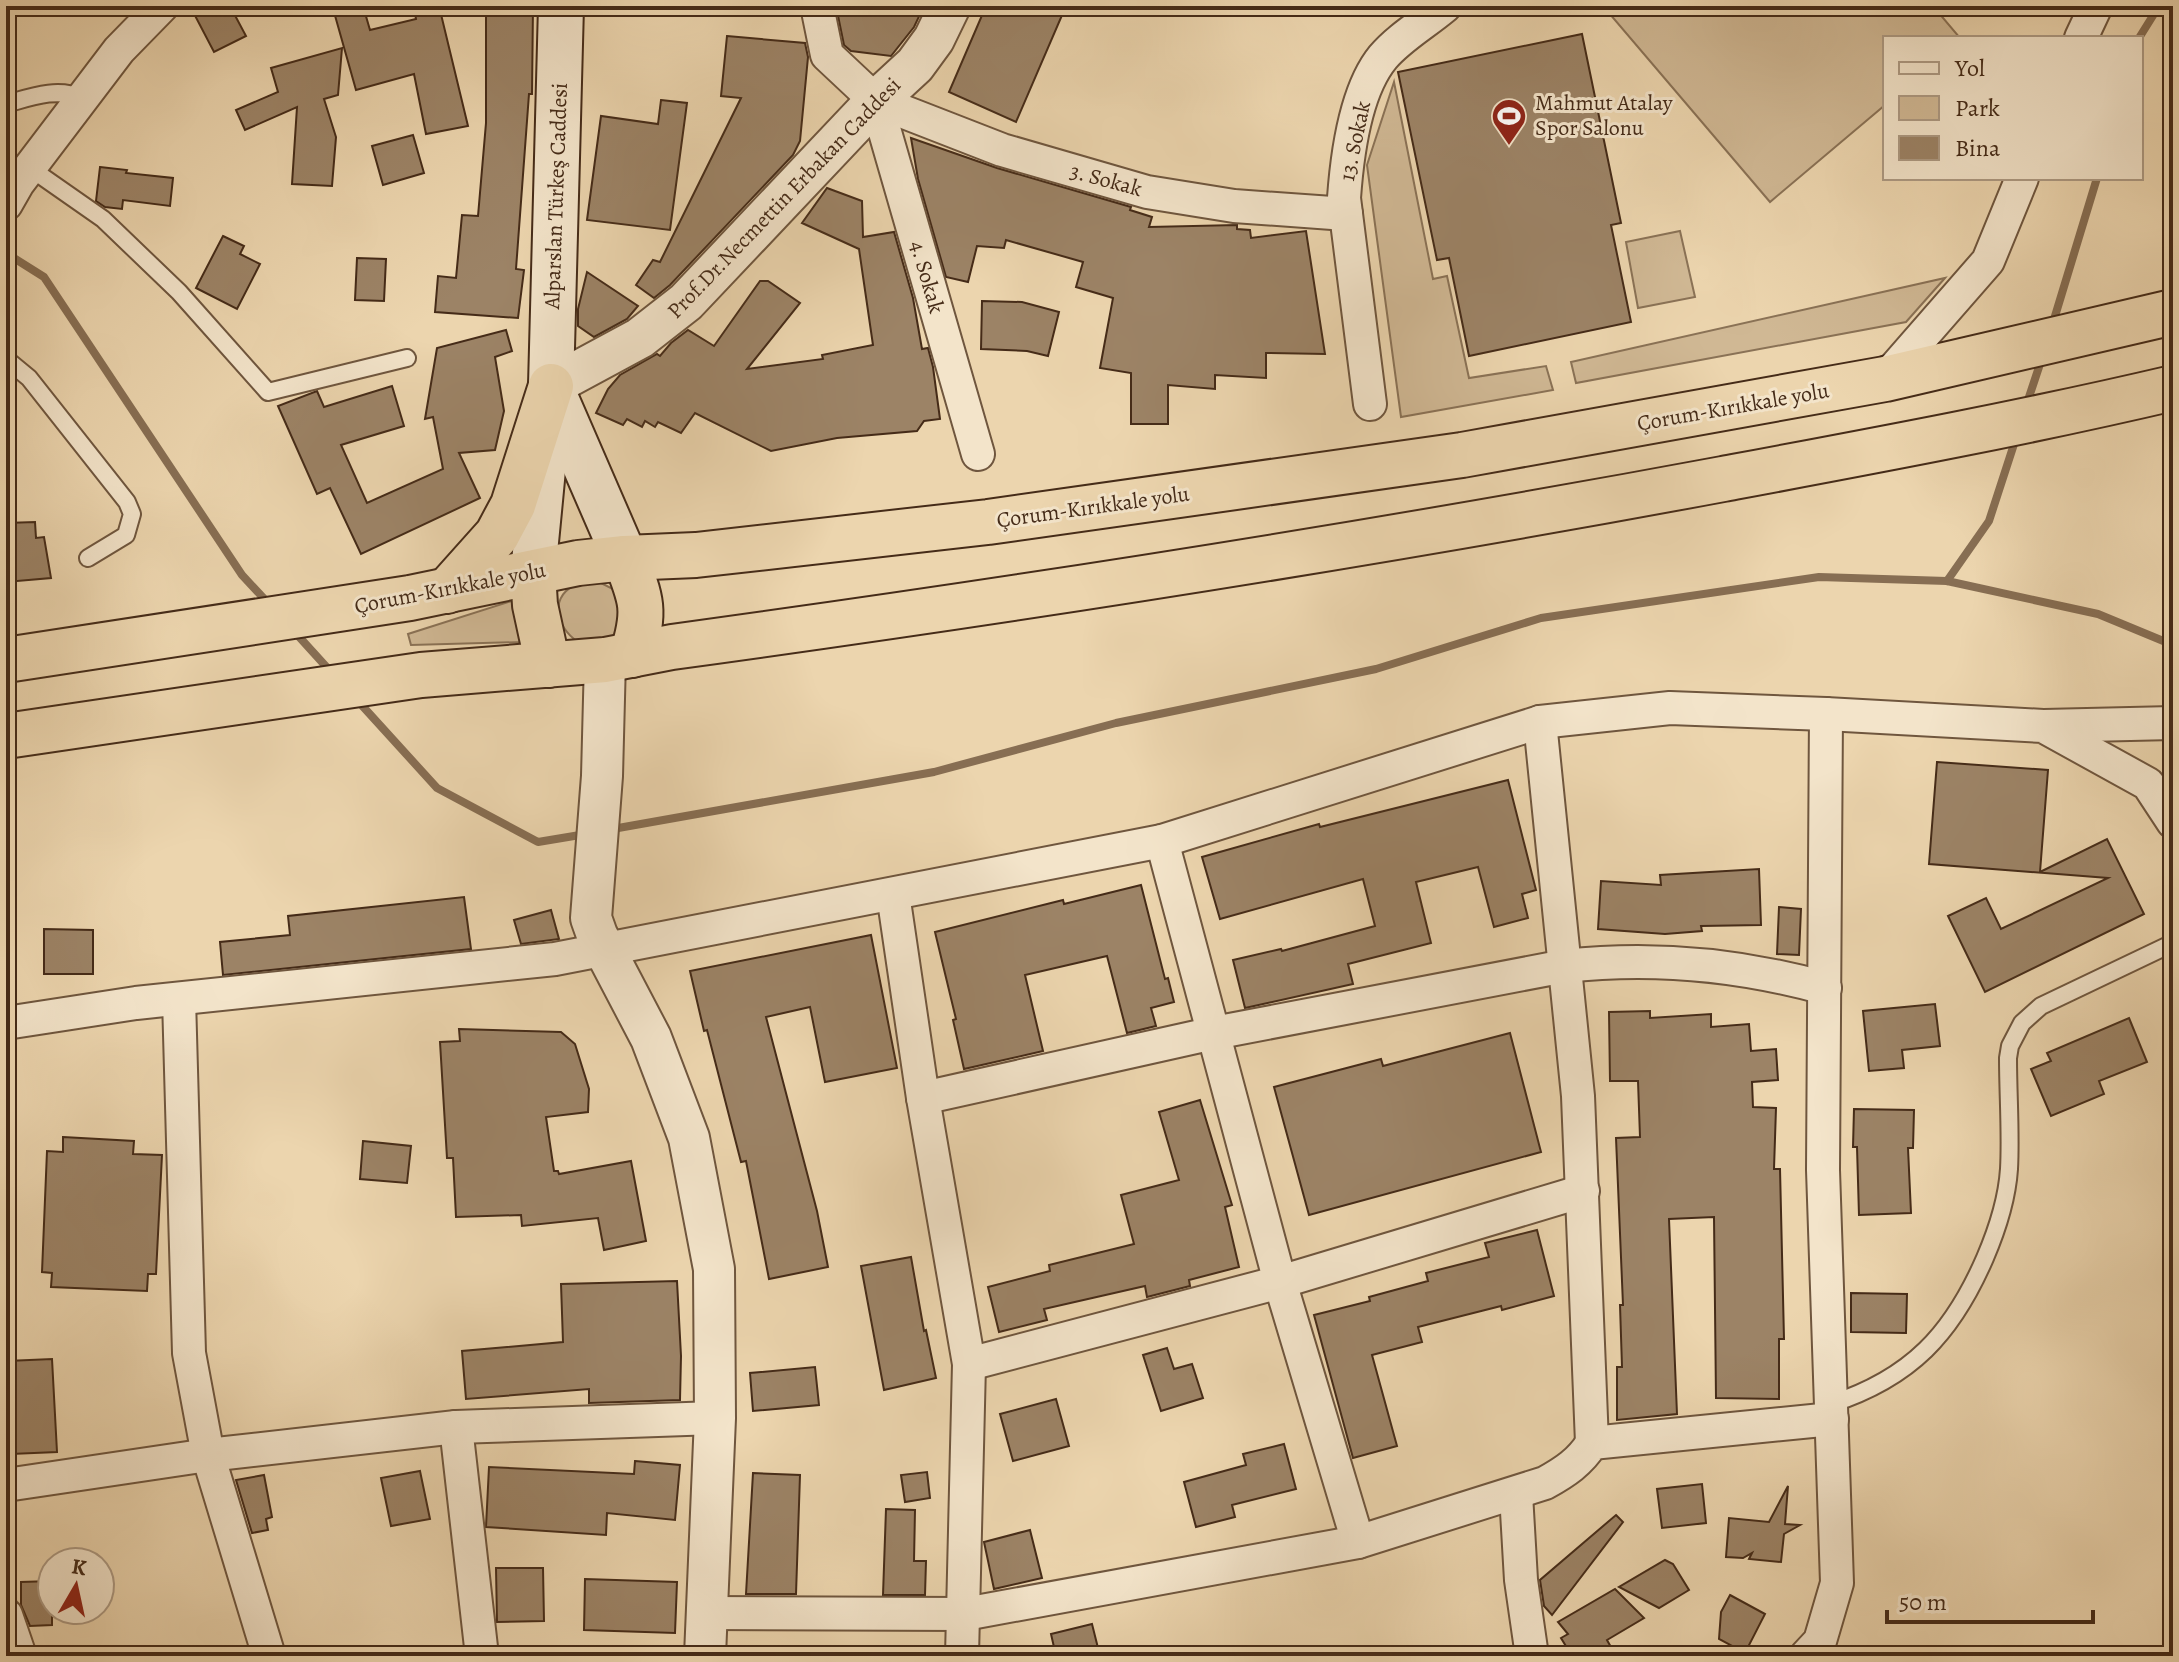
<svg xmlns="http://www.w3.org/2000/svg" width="2179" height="1662" viewBox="0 0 2179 1662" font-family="Alegreya,serif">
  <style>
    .green { fill: #d0b894; stroke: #8a7256; stroke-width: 2 }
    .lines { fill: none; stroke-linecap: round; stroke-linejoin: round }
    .stream { stroke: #876e53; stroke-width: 8 }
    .building { fill: #9c8366; stroke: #452b18; stroke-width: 2 }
    .service-casing { stroke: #6f563e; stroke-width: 20 }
    .minor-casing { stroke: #6f563e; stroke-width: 36 }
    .tertiary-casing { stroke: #6f563e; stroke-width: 44 }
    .secondary-casing { stroke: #452b18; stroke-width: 48 }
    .trunk-casing { stroke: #452b18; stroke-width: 48 }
    .service { stroke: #f3e4ca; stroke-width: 16 }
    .minor { stroke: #f3e4ca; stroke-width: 32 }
    .tertiary { stroke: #f3e4ca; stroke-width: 40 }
    .secondary { stroke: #f3e4ca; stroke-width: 44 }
    .trunk { stroke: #ecd5ae; stroke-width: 44 }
    .labels { text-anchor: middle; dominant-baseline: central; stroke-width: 6; stroke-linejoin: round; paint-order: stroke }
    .poi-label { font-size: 22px; fill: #452b18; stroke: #f3e4ca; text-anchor: start }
    .street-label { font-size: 22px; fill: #452b18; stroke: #f3e4ca }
  </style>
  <rect width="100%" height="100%" fill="#ecd5ae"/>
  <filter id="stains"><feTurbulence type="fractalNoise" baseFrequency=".0025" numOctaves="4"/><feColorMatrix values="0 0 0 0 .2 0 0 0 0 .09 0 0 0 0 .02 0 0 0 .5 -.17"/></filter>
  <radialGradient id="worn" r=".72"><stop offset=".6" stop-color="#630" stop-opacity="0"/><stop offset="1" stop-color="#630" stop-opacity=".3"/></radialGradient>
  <g class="green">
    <polygon points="1603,6 1933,6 1960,38 1885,38 1885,105 1770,202"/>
    <polygon points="1394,82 1433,279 1447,276 1469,378 1546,366 1553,390 1401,417 1367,165"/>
    <polygon points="1680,231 1695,297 1638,308 1626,242"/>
    <polygon points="1945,278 1906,322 1576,383 1571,362"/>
    <path d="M595,580L615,590L621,599C618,639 621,637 582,644C559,633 546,599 575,585C580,582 588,582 595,580Z"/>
    <polygon points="518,599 524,642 411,645 408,634"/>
  </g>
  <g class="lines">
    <g class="stream">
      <polyline points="2139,38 2159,6"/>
      <polyline points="6,253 44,277 242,575 269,604"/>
      <polyline points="2052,326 2097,178"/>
      <polyline points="2026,406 2042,358"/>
      <polyline points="1947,581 1989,521 2016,438"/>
      <polyline points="292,629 331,672"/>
      <polyline points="357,700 437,788 538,842 586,834"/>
      <polyline points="607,830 934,772 1116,723 1376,669 1541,618 1819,577 1947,581 2098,614 2173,645"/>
    </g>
  </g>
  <g class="building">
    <polygon points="190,6 230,6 246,36 214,52"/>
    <polygon points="356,6 363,6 370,30 416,19 414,6 439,6 468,126 426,134 414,74 356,90 334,12"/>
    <polygon points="486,6 533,6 532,94 529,94 516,269 524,270 518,318 435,312 438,276 456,278 462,215 478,216 486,123"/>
    <polygon points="836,6 924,6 914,27 891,56 851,51 844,45"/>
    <polygon points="986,6 1066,6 1016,122 949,92"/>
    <polygon points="1582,34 1621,223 1611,225 1631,322 1469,356 1449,258 1437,260 1398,72"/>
    <polygon points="727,36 805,43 808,57 800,141 793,155 670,285 654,298 636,285 653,260 660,262 741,98 721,96"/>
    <polygon points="342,48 338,95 324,99 336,137 332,186 292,184 297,107 245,130 236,110 278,92 271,68"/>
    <polygon points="661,100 687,103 670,230 587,220 601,116 658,124"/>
    <polygon points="413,135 424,173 383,185 372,146"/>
    <polygon points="911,138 997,168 1131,207 1130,210 1152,217 1149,227 1237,225 1237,229 1250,230 1251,238 1306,231 1325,354 1266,353 1266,378 1215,375 1215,389 1168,385 1168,424 1131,424 1131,373 1100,368 1113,298 1076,287 1083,262 1006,240 1004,248 977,246 968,282 946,277 918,179"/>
    <polygon points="100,167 127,170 126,173 173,178 170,206 123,200 122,209 105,207 96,201"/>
    <polygon points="827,188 862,201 863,237 894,232 913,298 922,349 928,348 933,367 940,419 924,421 917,431 837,438 771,451 695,413 681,433 658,422 655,427 645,421 642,427 627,419 623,425 596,413 608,389 620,375 657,354 660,356 671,343 688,330 714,346 760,281 768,281 800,303 747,369 823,359 822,355 873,345 859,249 802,223"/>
    <polygon points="223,236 244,246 240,254 260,264 237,309 196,288"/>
    <polygon points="357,258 386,259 384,301 355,300"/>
    <polygon points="587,272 638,306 627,319 594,337 578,326 578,309"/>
    <polygon points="982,301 1022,302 1059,312 1048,356 1027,351 981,349"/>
    <polygon points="506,330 512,351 495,357 504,411 495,450 459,453 480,498 361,554 330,488 317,494 278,406 317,391 324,407 392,386 404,426 341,445 367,503 443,469 433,417 425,419 437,348"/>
    <polygon points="35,522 36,538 44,537 51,578 6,582 6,523"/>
    <polygon points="1937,762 2048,770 2040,872 2107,839 2144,914 1985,992 1948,916 1986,898 2001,929 2108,878 1929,864"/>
    <polygon points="1508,780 1536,890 1522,894 1528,918 1494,927 1478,867 1416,882 1431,943 1348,964 1353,984 1245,1008 1233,960 1281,949 1282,951 1375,926 1363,879 1220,919 1202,857 1319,824 1320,827"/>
    <polygon points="1759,869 1761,925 1701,926 1702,931 1665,934 1598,929 1601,881 1661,885 1660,875"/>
    <polygon points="1141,885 1165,979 1168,978 1174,1002 1151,1008 1156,1026 1127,1033 1107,956 1025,975 1043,1051 964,1069 953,1020 956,1019 935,932 1063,900 1064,904"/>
    <polygon points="464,897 471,949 223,975 220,942 290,935 288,916"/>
    <polygon points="1779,907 1801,909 1799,955 1777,954"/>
    <polygon points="551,910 559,939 521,944 514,920"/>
    <polygon points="44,929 93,930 93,974 44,974"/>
    <polygon points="871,935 897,1068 825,1082 810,1007 766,1017 817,1211 828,1267 769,1279 746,1161 741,1162 707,1030 704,1031 690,971"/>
    <polygon points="1935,1004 1940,1046 1902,1050 1904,1068 1869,1071 1863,1011"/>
    <polygon points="1650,1011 1650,1018 1711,1014 1711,1027 1749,1024 1751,1051 1776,1049 1778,1080 1752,1082 1753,1107 1776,1108 1774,1169 1780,1169 1784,1339 1779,1339 1779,1399 1716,1398 1714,1217 1669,1219 1677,1414 1617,1420 1617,1367 1622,1367 1620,1305 1623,1305 1616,1138 1640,1137 1638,1081 1610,1081 1609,1012"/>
    <polygon points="2129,1018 2147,1062 2099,1081 2104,1094 2051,1116 2031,1069 2051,1061 2047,1053"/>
    <polygon points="459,1029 561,1032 575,1044 589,1089 588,1112 546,1117 554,1171 558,1171 559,1174 631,1161 646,1241 604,1250 598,1218 522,1226 521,1215 456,1217 453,1158 447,1158 440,1042 460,1041"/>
    <polygon points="1510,1033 1541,1152 1309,1215 1274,1087 1381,1059 1383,1066"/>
    <polygon points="1200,1100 1232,1205 1225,1207 1239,1267 1189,1280 1190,1286 1147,1297 1145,1286 1044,1309 1047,1320 999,1332 988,1287 1050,1271 1049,1265 1134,1244 1121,1195 1179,1180 1159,1112"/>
    <polygon points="1854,1109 1914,1110 1913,1148 1908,1148 1911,1213 1859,1215 1857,1147 1853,1147"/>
    <polygon points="63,1137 134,1141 133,1154 162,1155 156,1274 148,1274 147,1291 51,1287 52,1273 42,1272 47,1151 63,1152"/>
    <polygon points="363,1141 411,1146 407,1183 360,1179"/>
    <polygon points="1537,1230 1554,1296 1502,1310 1501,1306 1418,1327 1422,1342 1372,1355 1397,1446 1353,1458 1314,1315 1370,1301 1369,1297 1428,1281 1426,1273 1489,1257 1485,1243"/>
    <polygon points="911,1257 924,1331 926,1330 936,1378 884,1390 861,1266"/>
    <polygon points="677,1281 681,1356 680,1400 589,1403 589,1389 466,1399 462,1351 563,1342 561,1284"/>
    <polygon points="1851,1293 1907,1294 1906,1333 1851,1332"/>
    <polygon points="1167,1348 1174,1369 1192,1364 1203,1398 1161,1411 1143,1355"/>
    <polygon points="52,1359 57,1452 11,1454 7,1361"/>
    <polygon points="815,1367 819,1405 753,1411 750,1373"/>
    <polygon points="1056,1399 1069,1446 1013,1461 1000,1414"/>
    <polygon points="1284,1444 1296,1489 1232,1505 1235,1517 1196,1527 1184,1482 1246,1465 1243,1454"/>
    <polygon points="635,1461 680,1465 675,1520 607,1513 606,1535 486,1527 489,1467 634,1474"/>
    <polygon points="420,1471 430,1519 391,1526 381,1478"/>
    <polygon points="927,1472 930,1498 905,1502 901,1475"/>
    <polygon points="753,1473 800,1475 796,1594 746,1594"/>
    <polygon points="264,1475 272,1517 266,1519 268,1530 252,1533 236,1480"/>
    <polygon points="1702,1484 1706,1523 1662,1528 1657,1489"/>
    <polygon points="1788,1486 1785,1524 1800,1525 1784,1534 1781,1562 1749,1559 1752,1553 1743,1558 1726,1557 1729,1518 1769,1522"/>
    <polygon points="886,1509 915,1510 914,1561 926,1561 925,1595 883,1595"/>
    <polygon points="1616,1515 1623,1522 1552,1615 1544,1606 1540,1580"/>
    <polygon points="1030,1530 1042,1578 994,1589 984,1542"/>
    <polygon points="1665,1560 1673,1564 1689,1590 1659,1608 1619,1587"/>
    <polygon points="496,1568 543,1568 544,1621 497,1622"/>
    <polygon points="585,1579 677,1582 675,1633 584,1630"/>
    <polygon points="52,1581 52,1625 30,1626 21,1605 21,1582"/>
    <polygon points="1615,1589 1644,1618 1607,1640 1616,1656 1572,1656 1561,1638 1568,1634 1558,1622"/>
    <polygon points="1730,1595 1765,1614 1745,1653 1719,1639 1721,1612"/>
    <polygon points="1092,1624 1100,1656 1056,1656 1051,1634"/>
  </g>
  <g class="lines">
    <g class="service-casing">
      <g id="service">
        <path d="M6,104C31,97 57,87 82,98"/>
        <polyline points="30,168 103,219 179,292 268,392 407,358"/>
        <polyline points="6,359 29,378 127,502 132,514 126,535 88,558"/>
        <path d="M1831,1404C1911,1378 1952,1334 1985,1258C1997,1230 2007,1200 2009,1169C2011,1133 2008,1095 2008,1058L2010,1046L2022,1023L2041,1006L2173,943"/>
      </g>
    </g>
    <g class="minor-casing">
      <g id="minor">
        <polyline points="817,6 827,55 876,101 1002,150 1147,192 1234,206 1346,214"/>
        <polyline points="2081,38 2096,6"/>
        <polyline points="876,101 978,454"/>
        <polyline points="6,204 18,183 119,50 162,6"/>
        <polyline points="1885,379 1988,261 2022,178"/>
        <path d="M1370,404L1344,198C1347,156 1355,91 1383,57C1400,37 1425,23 1445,6"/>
        <polyline points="1540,722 1578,1096 1592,1443"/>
        <polyline points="2044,726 2173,723"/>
        <polyline points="1162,841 1280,1282 1358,1542"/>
        <polyline points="893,894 923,1098 969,1364 962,1656"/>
        <polyline points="179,999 189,1353 208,1455 269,1656"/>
        <polyline points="6,1023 136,1003 555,959 1162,841 1540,722 1670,708 1826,714 2043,726 2148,784 2173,822"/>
        <path d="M923,1098L1214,1033L1565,966C1654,956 1738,964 1825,988"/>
        <polyline points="969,1364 1280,1282 1583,1191"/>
        <polyline points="456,1427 482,1656"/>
        <polyline points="6,1485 208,1455 456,1427 715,1418"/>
        <polyline points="1516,1494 1521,1580 1532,1656"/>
        <path d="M708,1613L965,1614L1358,1542L1545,1483C1565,1472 1580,1462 1592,1443L1832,1419"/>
        <polyline points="6,1615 20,1656"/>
        <polyline points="1806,1656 1820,1641 1837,1583 1823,1170 1826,714"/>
      </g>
    </g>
    <g class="tertiary-casing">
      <g id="tertiary">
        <polyline points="551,386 640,338 686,302 876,101 915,65 934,39 950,6"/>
        <polyline points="605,660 602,776 591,918 597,935 651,1038 689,1138 714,1269 715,1418 705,1656"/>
      </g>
    </g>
    <g class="secondary-casing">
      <g id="secondary">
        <polyline points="553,392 625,558"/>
        <polyline points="533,573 551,386 561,6"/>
      </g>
    </g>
    <g class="trunk-casing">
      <g id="trunk">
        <path d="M625,558C642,600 646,611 632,655"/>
        <polyline points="533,573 535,605 548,665"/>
        <polyline points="447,591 497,535 513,505 551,386"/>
        <polyline points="6,660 410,598 578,563 625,558 696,555 988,522 1462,455 1885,379 2173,312"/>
        <path d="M6,736L421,675L605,660L672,647C1023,599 1374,544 1723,479C1873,451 2024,423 2173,388"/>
      </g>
    </g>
    <use href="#service" class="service"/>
    <use href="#minor" class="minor"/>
    <use href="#tertiary" class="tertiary"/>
    <use href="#secondary" class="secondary"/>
    <use href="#trunk" class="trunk"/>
  </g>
  <defs>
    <g id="stadium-pin" transform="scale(1.8)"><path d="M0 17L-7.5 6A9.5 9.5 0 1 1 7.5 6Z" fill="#8f2418" stroke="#f3e4ca"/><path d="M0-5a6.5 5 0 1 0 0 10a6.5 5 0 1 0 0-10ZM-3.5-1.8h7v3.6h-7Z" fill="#fff"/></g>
  </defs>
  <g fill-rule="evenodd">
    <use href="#stadium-pin" x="1509" y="116"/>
  </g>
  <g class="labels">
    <g class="poi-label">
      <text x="1535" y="103">Mahmut Atalay<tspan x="1535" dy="25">Spor Salonu</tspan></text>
    </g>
    <g class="street-label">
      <text transform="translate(1355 141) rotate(-78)">13. Sokak</text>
      <text transform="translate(1106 180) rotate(15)">3. Sokak</text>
      <text transform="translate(556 196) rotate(-88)">Alparslan Türkeş Caddesi</text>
      <text transform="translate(784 198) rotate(-46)">Prof.Dr.Necmettin Erbakan Caddesi</text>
      <text transform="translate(927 277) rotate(74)">4. Sokak</text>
      <text transform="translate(1733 407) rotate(-10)">Çorum-Kırıkkale yolu</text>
      <text transform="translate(1093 507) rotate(-8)">Çorum-Kırıkkale yolu</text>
      <text transform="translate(450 588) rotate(-11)">Çorum-Kırıkkale yolu</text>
    </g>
  </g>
  <rect width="2179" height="1662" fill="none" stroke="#ecd5ae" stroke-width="32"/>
  <rect x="8" y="8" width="2163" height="1646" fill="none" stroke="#452b18" stroke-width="4"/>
  <rect x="16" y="16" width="2147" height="1630" fill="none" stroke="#452b18" stroke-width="2"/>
  <rect x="1883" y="36" width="260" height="144" fill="#f3e4ca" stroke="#ad9a83" stroke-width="2"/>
  <rect x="1899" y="62" width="40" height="12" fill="#f3e4ca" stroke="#ad9a83" stroke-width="2"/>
  <text x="1955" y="76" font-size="24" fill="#452b18">Yol</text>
  <rect x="1899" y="96" width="40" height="24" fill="#d0b894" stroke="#ad9a83" stroke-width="2"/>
  <text x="1955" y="116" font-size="24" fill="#452b18">Park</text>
  <rect x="1899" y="136" width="40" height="24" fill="#9c8366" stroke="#ad9a83" stroke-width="2"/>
  <text x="1955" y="156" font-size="24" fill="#452b18">Bina</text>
  <g transform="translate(76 1586) rotate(9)"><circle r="38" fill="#f3e4ca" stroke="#ad9a83" stroke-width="2"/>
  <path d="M0-6L14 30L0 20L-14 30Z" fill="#8f2418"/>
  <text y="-12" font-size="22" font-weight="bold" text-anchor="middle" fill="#452b18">K</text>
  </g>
  <path d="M1887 1610v12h206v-12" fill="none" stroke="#452b18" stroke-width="4"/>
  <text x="1899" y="1610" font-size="24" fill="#452b18" stroke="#f3e4ca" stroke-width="6" paint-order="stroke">50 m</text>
  <rect width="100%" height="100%" filter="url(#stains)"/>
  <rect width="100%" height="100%" fill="url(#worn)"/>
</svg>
